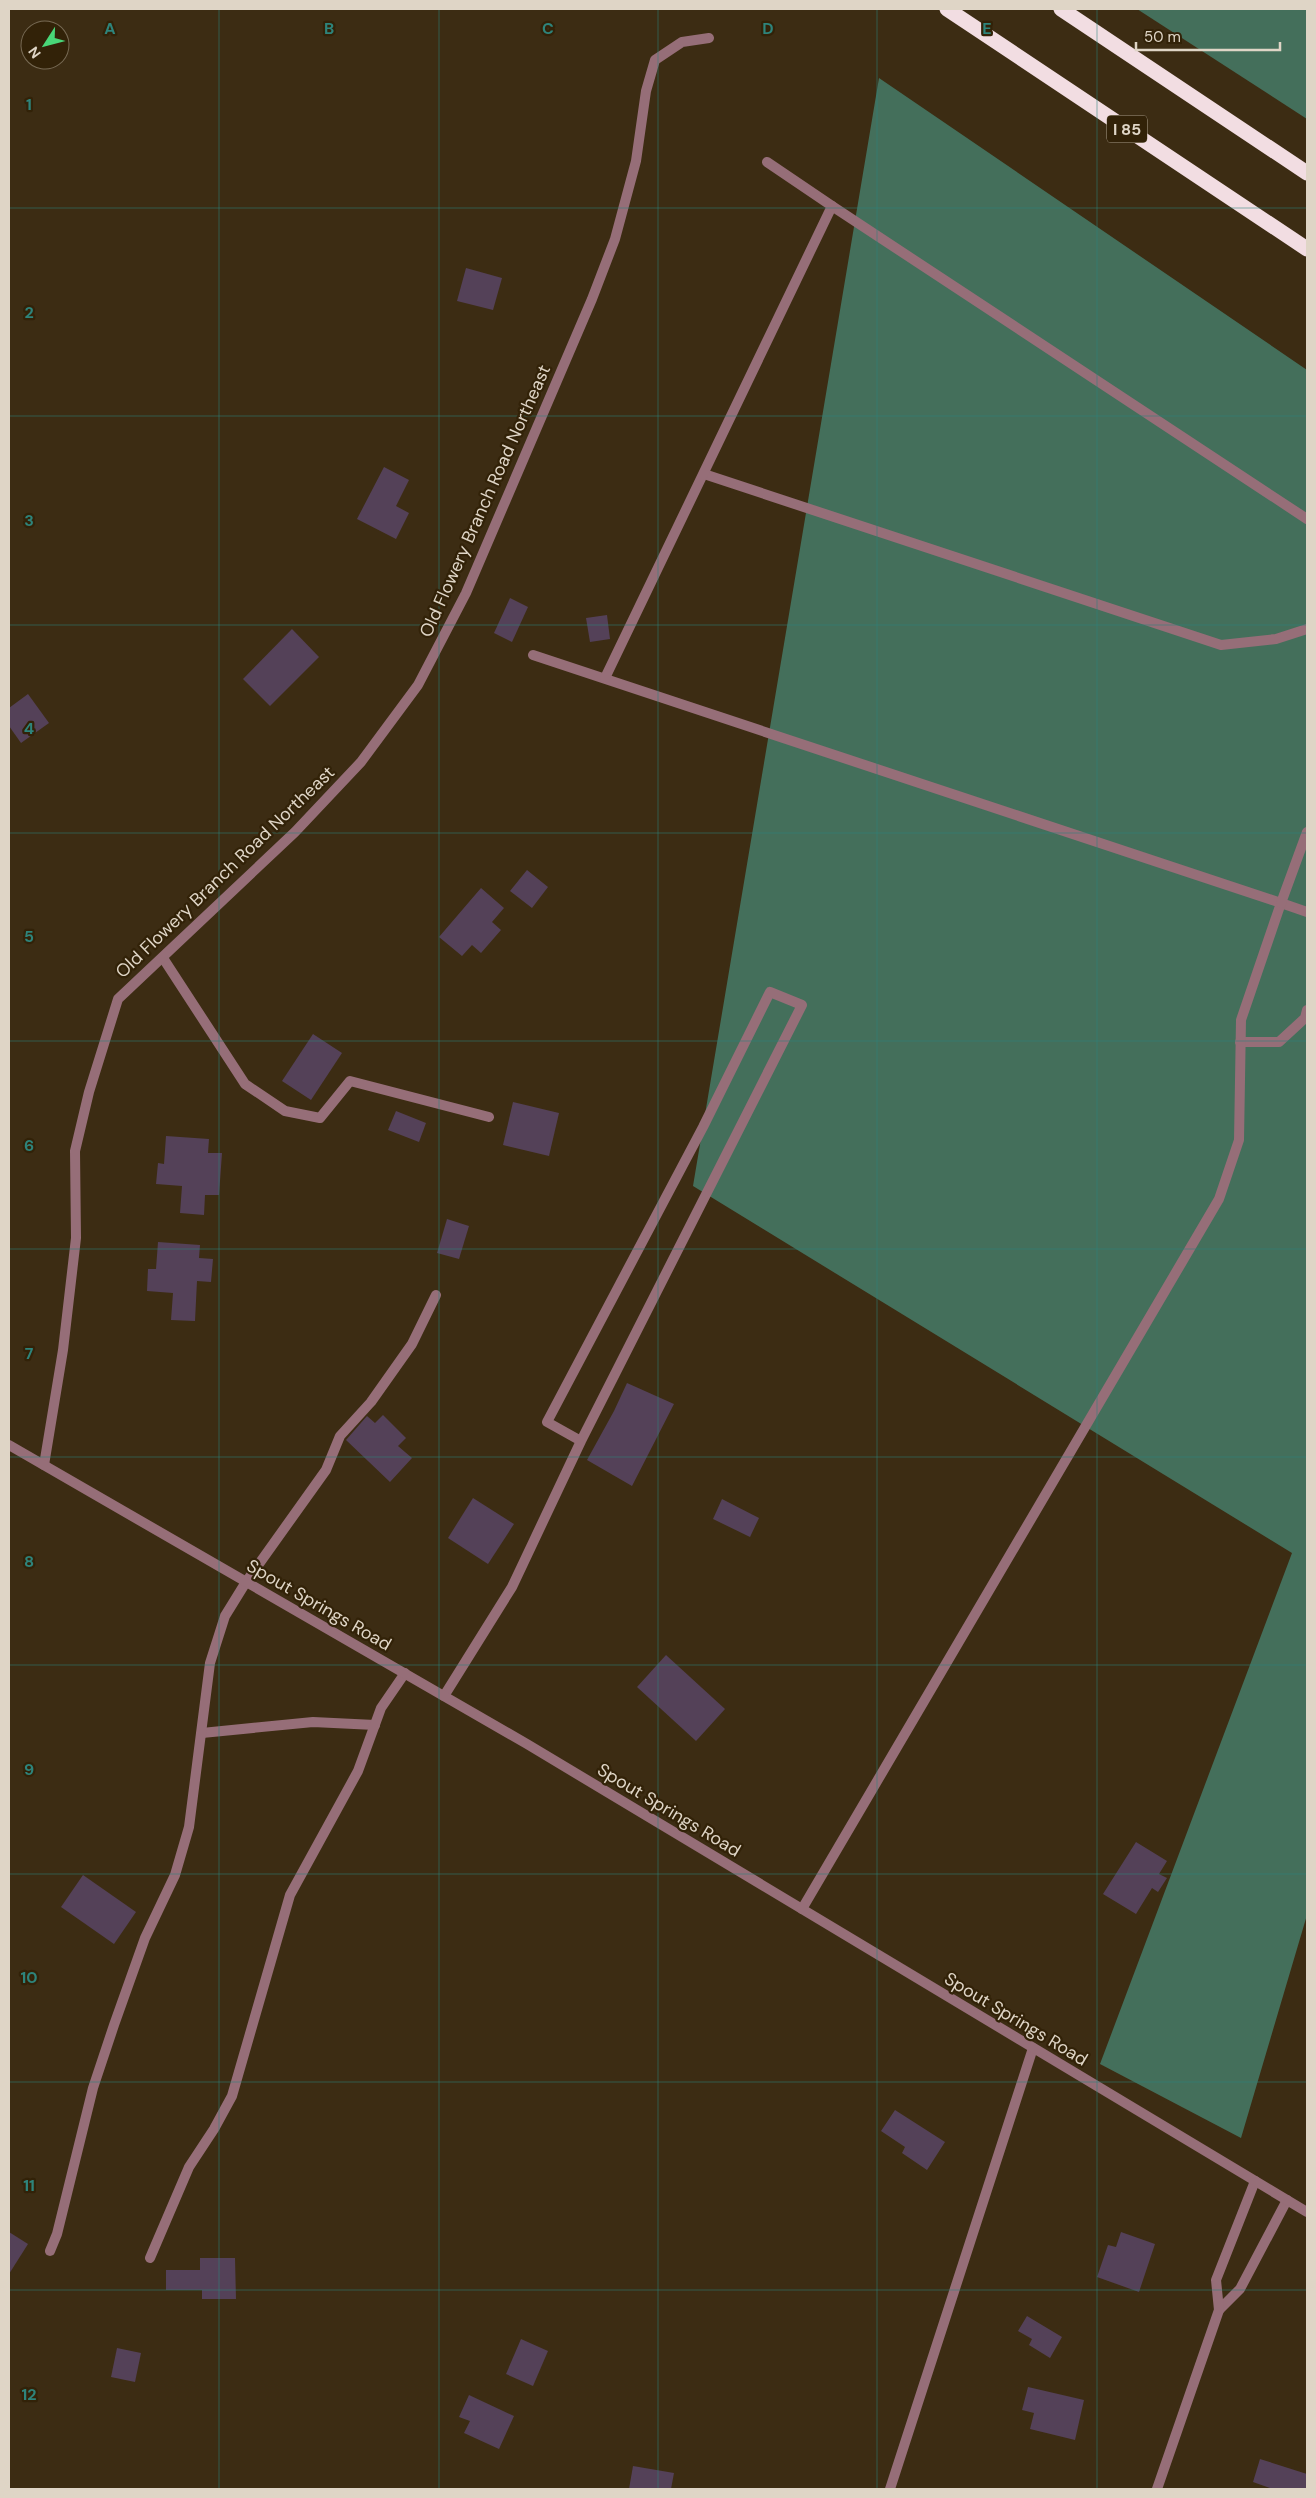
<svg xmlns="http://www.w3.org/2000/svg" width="1316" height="2498" viewBox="0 0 1316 2498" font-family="'DM Sans',sans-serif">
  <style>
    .forest { fill: #446f5b }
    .building { fill: #544158 }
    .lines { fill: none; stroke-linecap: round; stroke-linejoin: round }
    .service { stroke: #966e78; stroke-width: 10 }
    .minor { stroke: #966e78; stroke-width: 10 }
    .tertiary { stroke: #966e78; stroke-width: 10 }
    .motorway { stroke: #f2dde2; stroke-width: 15 }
    .grid { fill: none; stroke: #2e847b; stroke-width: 1; stroke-opacity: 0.55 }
    .labels { text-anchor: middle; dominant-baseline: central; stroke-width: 4.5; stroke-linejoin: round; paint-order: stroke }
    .shield { fill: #322208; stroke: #ab9f8d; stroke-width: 1 }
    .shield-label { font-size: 16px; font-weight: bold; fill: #dfd5c6 }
    .street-label { font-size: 18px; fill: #dfd5c6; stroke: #322208 }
    .grid-label { font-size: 16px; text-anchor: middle; font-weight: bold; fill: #2e847b; stroke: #322208; stroke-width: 4.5; stroke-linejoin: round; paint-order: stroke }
  </style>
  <rect width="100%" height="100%" fill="#3c2c13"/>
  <g class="forest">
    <polygon points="1137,9 1307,9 1307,119"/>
    <polygon points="879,78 1307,370 1307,1915 1241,2138 1100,2064 1292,1553 693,1186"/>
  </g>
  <g class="building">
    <polygon points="466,268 502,278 493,310 457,301"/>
    <polygon points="384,467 409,480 396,506 409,513 396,539 357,519"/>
    <polygon points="510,598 528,607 512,642 494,633"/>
    <polygon points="607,615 610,639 590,642 586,618"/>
    <polygon points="292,629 319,657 270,706 243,679"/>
    <polygon points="28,694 49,723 21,743 9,726 9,708"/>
    <polygon points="527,870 548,887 532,908 510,891"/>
    <polygon points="481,888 504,908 492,922 501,930 481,953 472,945 462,956 439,937"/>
    <polygon points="313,1034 342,1053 311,1100 282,1081"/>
    <polygon points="513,1102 559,1113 549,1156 503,1145"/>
    <polygon points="396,1111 426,1123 419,1142 388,1130"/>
    <polygon points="166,1136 209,1139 208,1153 222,1153 219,1195 205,1195 204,1215 180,1213 182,1186 156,1184 158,1163 164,1164"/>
    <polygon points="447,1219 469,1226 459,1259 437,1253"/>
    <polygon points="158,1242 200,1245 199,1258 213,1259 211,1282 197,1281 195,1321 171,1320 173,1293 147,1291 148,1269 156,1269"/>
    <polygon points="627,1383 674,1404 632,1486 587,1460 614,1411"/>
    <polygon points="383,1415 406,1438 398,1446 412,1458 390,1482 346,1440 367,1416 375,1423"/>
    <polygon points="473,1498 514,1524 488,1564 448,1538"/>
    <polygon points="722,1499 759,1518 750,1537 713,1519"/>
    <polygon points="666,1655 725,1709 696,1741 637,1687"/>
    <polygon points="1136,1842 1167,1861 1159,1874 1167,1878 1158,1892 1152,1888 1136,1914 1103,1894"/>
    <polygon points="83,1875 136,1912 114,1944 61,1907"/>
    <polygon points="895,2110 945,2142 927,2170 902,2153 905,2147 881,2131"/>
    <polygon points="9,2232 28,2244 9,2274"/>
    <polygon points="1121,2232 1155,2244 1139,2292 1097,2277 1108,2245 1116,2247"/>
    <polygon points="200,2258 235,2258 236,2299 202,2299 202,2290 166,2290 166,2270 200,2270"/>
    <polygon points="1027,2316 1062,2337 1050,2358 1029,2345 1032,2339 1018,2331"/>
    <polygon points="521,2339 548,2351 533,2386 506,2374"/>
    <polygon points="117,2348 141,2353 135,2382 111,2377"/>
    <polygon points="1028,2387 1084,2400 1075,2440 1030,2429 1034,2413 1022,2410"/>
    <polygon points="469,2395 514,2416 499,2449 464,2433 470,2421 459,2417"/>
    <polygon points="1260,2459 1307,2474 1307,2489 1273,2489 1253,2482"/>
    <polygon points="633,2466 674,2473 671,2489 629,2489"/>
  </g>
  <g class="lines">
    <g class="service">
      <polyline points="1281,903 1307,912"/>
      <polyline points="163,958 245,1084 285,1111 320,1118 350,1081 489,1117"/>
      <polyline points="1240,1042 1279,1042 1305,1018 1307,1010"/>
      <polyline points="444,1696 512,1587 581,1441 802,1005 770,992 703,1127 547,1422 581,1441"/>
      <polyline points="202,1733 313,1722 375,1725"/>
      <polyline points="50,2251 57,2234 93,2088 114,2025 145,1938 175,1875 189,1827 210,1663 225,1616 246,1582 326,1470 340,1436 371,1402 412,1344 436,1295"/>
      <polyline points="150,2258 189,2167 214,2129 232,2096 290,1895 358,1771 381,1708 405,1673"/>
      <polyline points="890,2489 1033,2048"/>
    </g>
    <g class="minor">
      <polyline points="832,206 1307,519"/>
      <polyline points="704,474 1221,645 1276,639 1307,629"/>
      <polyline points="533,655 1281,903 1241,1020 1239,1140 1219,1199 802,1909"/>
      <polyline points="605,678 832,206 767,162"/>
      <polyline points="1281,903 1307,832"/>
      <polyline points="44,1465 63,1350 76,1238 75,1151 89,1092 118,999 295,832 361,762 418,685 466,593 592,299 615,239 636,161 646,91 655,60 682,42 709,38"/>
      <polyline points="1219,2310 1240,2289 1287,2200"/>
      <polyline points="1157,2489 1219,2310 1216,2280 1255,2181"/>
    </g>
    <polyline class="tertiary" points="9,1445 527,1744 1307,2212"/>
    <g class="motorway">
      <polyline points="947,9 1307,249"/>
      <polyline points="1061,9 1307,173"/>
    </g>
  </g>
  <path class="grid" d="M219,9V2489M439,9V2489M658,9V2489M877,9V2489M1097,9V2489M9,208H1307M9,416H1307M9,625H1307M9,833H1307M9,1041H1307M9,1249H1307M9,1457H1307M9,1665H1307M9,1874H1307M9,2082H1307M9,2290H1307"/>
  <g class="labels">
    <rect class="shield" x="1107" y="115.5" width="40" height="27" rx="4"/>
    <g class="shield-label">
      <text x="1127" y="129">I 85</text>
    </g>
    <g class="street-label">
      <text transform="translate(485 501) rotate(-66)">Old Flowery Branch Road Northeast</text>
      <text transform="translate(225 872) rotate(-44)">Old Flowery Branch Road Northeast</text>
      <text transform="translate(319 1605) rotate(30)">Spout Springs Road</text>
      <text transform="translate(669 1810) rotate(31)">Spout Springs Road</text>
      <text transform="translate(1016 2019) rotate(31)">Spout Springs Road</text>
    </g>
  </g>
  <g class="grid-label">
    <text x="110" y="34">A</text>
    <text x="329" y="34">B</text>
    <text x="548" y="34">C</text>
    <text x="768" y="34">D</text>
    <text x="987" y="34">E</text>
    <text x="29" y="110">1</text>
    <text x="29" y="318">2</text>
    <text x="29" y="526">3</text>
    <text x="29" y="734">4</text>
    <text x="29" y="942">5</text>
    <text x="29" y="1151">6</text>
    <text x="29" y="1359">7</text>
    <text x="29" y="1567">8</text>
    <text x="29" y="1775">9</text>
    <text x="29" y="1983">10</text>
    <text x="29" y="2191">11</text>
    <text x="29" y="2400">12</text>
  </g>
  <rect width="1316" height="2498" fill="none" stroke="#dfd5c6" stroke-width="20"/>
  <g transform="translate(45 45) rotate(234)"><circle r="24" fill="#322208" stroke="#776a54"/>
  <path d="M0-4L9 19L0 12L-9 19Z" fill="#49d778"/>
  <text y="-8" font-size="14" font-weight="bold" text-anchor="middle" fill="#dfd5c6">N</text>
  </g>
  <path d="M1136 42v8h144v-8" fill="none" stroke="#dfd5c6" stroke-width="2.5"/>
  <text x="1144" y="42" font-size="15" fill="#dfd5c6" stroke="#322208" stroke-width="4" paint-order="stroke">50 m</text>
</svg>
